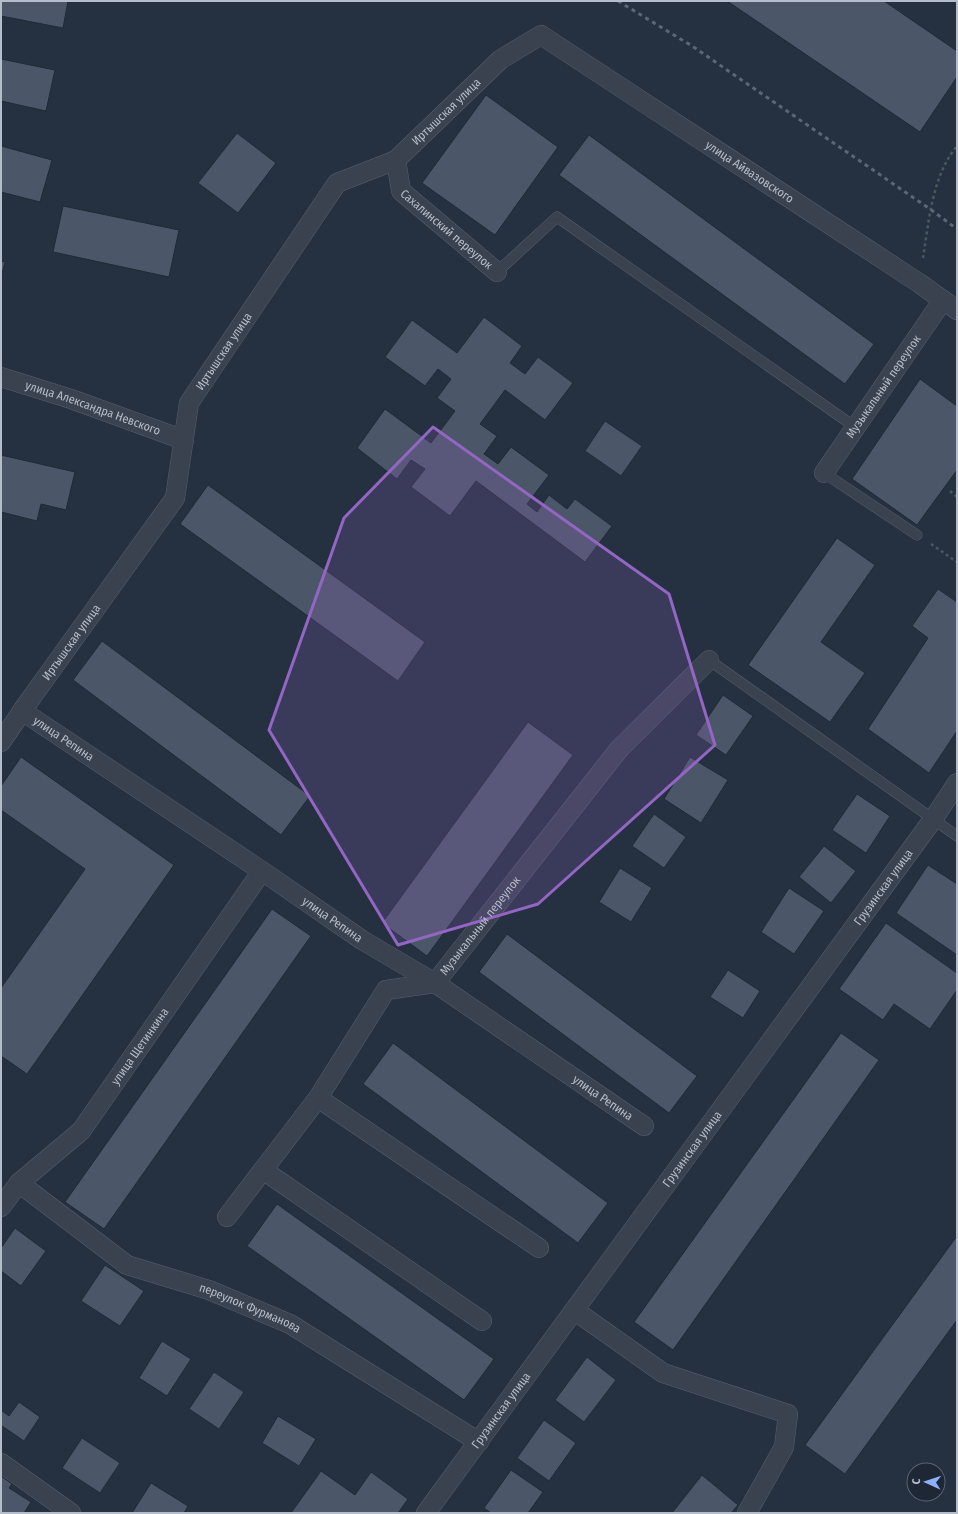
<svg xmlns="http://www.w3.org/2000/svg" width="958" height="1514" viewBox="0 0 958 1514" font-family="'Fira Sans Condensed',sans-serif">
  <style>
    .building { fill: #4b5669; stroke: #202937 }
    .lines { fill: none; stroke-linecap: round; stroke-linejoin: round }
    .service-casing { stroke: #57606d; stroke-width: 11 }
    .minor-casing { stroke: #57606d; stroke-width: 20 }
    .path { stroke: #465a5e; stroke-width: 2.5; stroke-dasharray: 3 3; stroke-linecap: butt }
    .service { stroke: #3a4250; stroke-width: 10 }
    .minor { stroke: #3a4250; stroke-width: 19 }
    .rail { stroke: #5c6677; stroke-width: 3; stroke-dasharray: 4 4; stroke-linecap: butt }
    .marked { fill: #9366c3; fill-opacity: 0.2; stroke: #9366c3; stroke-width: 3; stroke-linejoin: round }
    .labels { text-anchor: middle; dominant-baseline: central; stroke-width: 3; stroke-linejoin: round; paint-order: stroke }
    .street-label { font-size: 12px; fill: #b6bdca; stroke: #1e2735 }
  </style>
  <rect width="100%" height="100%" fill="#253040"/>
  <g class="building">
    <polygon points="1,1 68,1 63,28 1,16"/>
    <polygon points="727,1 884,1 957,51 957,77 920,132"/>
    <polygon points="1,59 55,70 46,111 1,101"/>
    <polygon points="486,95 558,147 495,235 422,183"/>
    <polygon points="237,133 276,163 238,213 198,183"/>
    <polygon points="589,135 874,344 845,384 559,175"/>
    <polygon points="1,146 52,160 40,202 1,192"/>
    <polygon points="63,206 179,230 169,277 53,252"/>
    <polygon points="1,261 5,262 1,278"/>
    <polygon points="484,317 522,346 510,363 525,374 538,357 573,383 545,420 505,390 480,424 497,436 484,454 498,464 511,447 549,475 527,504 537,512 549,495 567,509 575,499 612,526 585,562 476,481 450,516 411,487 425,469 411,460 397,479 357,448 385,409 431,443 455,411 437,398 451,379 438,369 425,386 385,357 412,320 457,353"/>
    <polygon points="920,379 957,406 957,470 917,525 852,479"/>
    <polygon points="605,421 642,446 621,476 585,451"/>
    <polygon points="1,455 75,472 66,510 41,504 37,521 1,512"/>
    <polygon points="208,485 425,642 398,681 180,524"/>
    <polygon points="837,538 875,565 821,642 865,673 830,722 748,665"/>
    <polygon points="938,589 957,602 957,731 929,773 868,729 928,638 912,626"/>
    <polygon points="102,641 310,796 281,835 73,680"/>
    <polygon points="723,695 753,716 726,755 696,735"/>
    <polygon points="528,722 573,755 427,956 382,923"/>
    <polygon points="21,757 174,865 27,1074 1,1056 1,988 85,869 1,810 1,786"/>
    <polygon points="690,757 728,780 701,823 664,799"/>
    <polygon points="857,794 890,816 866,853 832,830"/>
    <polygon points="654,814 686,837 664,868 632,846"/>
    <polygon points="824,846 856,871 831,903 799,877"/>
    <polygon points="928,865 957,884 957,955 896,913"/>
    <polygon points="620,868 652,888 631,922 599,902"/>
    <polygon points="789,888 824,911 794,954 761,932"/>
    <polygon points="272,909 311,936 104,1229 65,1202"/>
    <polygon points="886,923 957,973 957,990 930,1029 894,1004 883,1020 839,989"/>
    <polygon points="507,934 697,1076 669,1113 479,972"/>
    <polygon points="728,970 760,991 743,1018 710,997"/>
    <polygon points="841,1033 879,1060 673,1350 634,1322"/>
    <polygon points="393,1043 608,1203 578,1243 363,1084"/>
    <polygon points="277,1204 494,1359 464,1400 247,1246"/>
    <polygon points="15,1228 46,1251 21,1286 1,1271 1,1248"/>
    <polygon points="957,1236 957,1320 845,1474 805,1445"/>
    <polygon points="105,1265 144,1291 120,1326 81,1301"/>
    <polygon points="162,1341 191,1359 167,1396 139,1378"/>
    <polygon points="587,1357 616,1380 584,1422 555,1400"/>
    <polygon points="214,1372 244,1392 219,1429 189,1409"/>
    <polygon points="19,1402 40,1417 24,1441 2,1426 1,1428 1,1410 9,1416"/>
    <polygon points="278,1416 316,1439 299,1466 262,1443"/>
    <polygon points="544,1420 576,1443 549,1481 517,1458"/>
    <polygon points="82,1438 120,1463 100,1493 62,1468"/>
    <polygon points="511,1470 543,1492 528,1513 491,1513 484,1508"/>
    <polygon points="321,1471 355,1495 371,1472 408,1499 398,1513 291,1513"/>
    <polygon points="702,1475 738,1505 731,1513 672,1513"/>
    <polygon points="1,1476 12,1484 9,1488 31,1502 24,1513 1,1513"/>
    <polygon points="151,1483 188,1506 184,1513 132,1513"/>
  </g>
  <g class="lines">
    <g class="service-casing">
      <g id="service">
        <polyline points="497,272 557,217 855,427"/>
        <polyline points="824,473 917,535"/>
        <polyline points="709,660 957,836"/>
      </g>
    </g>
    <g class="minor-casing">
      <g id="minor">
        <path id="s1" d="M396,160L401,191L497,272"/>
        <path id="s2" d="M1,377L71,399L184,440"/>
        <path id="s3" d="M824,473L943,300"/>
        <path id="s4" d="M22,711L262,871L362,940L435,983L644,1126"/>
        <path id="s5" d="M1,742L29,701L175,498L189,403L337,183L396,160L501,59L541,35L919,283L957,310"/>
        <polyline points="318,1098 539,1248"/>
        <polyline points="263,1170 482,1321"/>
        <path id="s6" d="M19,1183L127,1265L209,1290L290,1324L479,1442"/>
        <path id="s7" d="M1,1207L19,1183L81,1131L262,871"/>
        <path id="s8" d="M227,1217L318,1098L386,990L435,983L620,748L709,660"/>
        <polyline points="574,1310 663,1373 788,1414 784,1447 747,1513"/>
        <polyline points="1,1463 71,1513"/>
        <path id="s9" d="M426,1513L934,818L957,783"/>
      </g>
    </g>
    <g class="path">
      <path d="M923,258C929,221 932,176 957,146"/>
      <polyline points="950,491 957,497"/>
      <polyline points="931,544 957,562"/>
    </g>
    <use href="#service" class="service"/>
    <use href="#minor" class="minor"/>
    <polyline class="rail" points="618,1 692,46 930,209 957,229"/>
  </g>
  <path class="marked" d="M433,427L669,594L715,745L538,904L398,945L269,730L344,518Z"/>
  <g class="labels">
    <g class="street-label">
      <text stroke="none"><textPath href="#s5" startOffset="794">Иртышская улица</textPath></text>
      <text stroke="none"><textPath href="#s5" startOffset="1166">улица Айвазовского</textPath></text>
      <text stroke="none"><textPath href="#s1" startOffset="91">Сахалинский переулок</textPath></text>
      <text stroke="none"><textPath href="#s5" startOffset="458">Иртышская улица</textPath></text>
      <text stroke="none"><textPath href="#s3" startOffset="105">Музыкальный переулок</textPath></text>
      <text stroke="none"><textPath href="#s2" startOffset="97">улица Александра Невского</textPath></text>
      <text stroke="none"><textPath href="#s5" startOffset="122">Иртышская улица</textPath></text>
      <text stroke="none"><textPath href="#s4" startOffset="50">улица Репина</textPath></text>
      <text stroke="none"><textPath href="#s9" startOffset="775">Грузинская улица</textPath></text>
      <text stroke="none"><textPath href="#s4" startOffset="374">улица Репина</textPath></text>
      <text stroke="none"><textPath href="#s8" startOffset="400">Музыкальный переулок</textPath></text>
      <text stroke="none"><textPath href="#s7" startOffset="214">улица Щетинкина</textPath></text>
      <text stroke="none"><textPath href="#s4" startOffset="698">улица Репина</textPath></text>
      <text stroke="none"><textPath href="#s9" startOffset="451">Грузинская улица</textPath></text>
      <text stroke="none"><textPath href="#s6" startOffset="266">переулок Фурманова</textPath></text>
      <text stroke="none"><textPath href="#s9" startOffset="127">Грузинская улица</textPath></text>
    </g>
  </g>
  <rect width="958" height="1514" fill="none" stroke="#b6bdca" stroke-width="4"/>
  <g transform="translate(926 1482) rotate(273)"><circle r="19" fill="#1e2735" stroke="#5b6371"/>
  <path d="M0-3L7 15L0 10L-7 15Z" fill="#8eb2f8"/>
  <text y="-6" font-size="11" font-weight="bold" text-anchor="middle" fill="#b6bdca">С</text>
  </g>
</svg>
